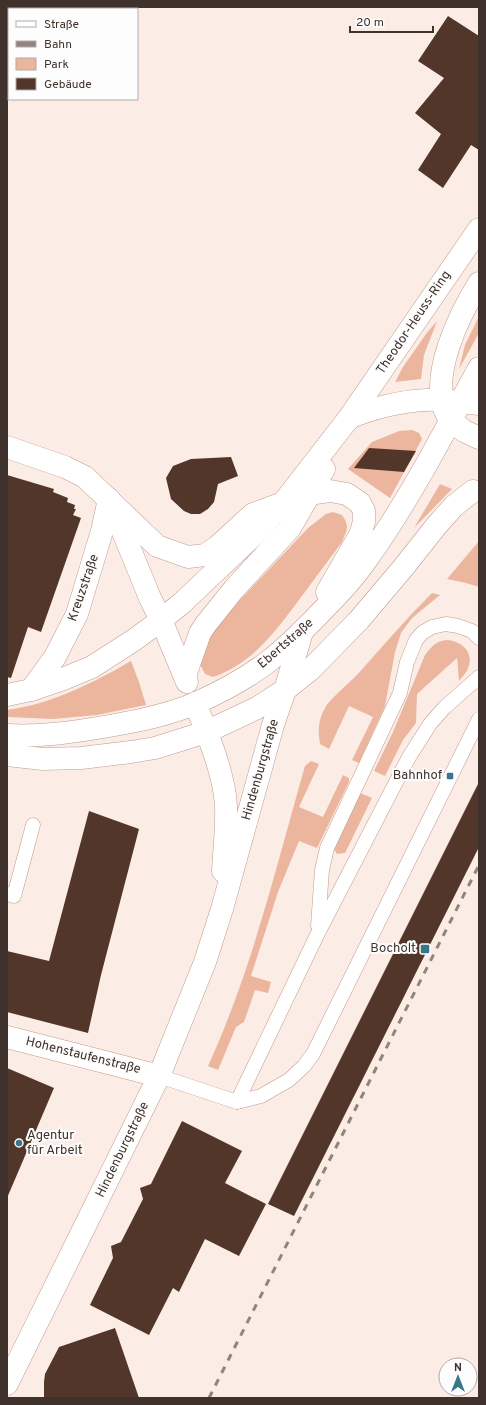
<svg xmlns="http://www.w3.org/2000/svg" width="486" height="1405" viewBox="0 0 486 1405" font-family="Overpass,sans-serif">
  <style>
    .green { fill: #ecb59e }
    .building { fill: #52362a }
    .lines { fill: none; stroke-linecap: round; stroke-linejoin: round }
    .service-casing { stroke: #be9c8d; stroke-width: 15 }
    .minor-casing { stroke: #be9c8d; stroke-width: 23 }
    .tertiary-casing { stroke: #be9c8d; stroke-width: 23 }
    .secondary-casing { stroke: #be9c8d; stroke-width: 23 }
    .service { stroke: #fff; stroke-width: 14 }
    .minor { stroke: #fff; stroke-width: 22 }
    .tertiary { stroke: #fff; stroke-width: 22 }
    .secondary { stroke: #fff; stroke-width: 22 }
    .rail { stroke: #92837d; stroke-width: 3; stroke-dasharray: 7 7; stroke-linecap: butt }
    .poi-dot { fill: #38768c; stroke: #fdfdfd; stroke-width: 1.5 }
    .labels { text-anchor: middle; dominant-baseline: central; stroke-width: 4; stroke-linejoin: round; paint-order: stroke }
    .street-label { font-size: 13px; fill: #3f312b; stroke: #fdfdfd }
    .poi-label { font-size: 13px; fill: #3f312b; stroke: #fdfdfd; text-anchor: end }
  </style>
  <rect width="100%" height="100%" fill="#fcece6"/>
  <g class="green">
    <polygon points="479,316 479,333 459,369 465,345"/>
    <polygon points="437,321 424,355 421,379 395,382 403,367 426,334"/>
    <polygon points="412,430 419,433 422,439 390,498 348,469 372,442 399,431"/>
    <polygon points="440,484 452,489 414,528"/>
    <path d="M333,512L342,515C350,526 347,530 342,542C329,560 315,578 302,596C276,630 255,662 213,677L205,674L200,664L210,635L224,617L308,528L326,514Z"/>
    <polygon points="479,541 479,587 466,583 447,579"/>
    <path d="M432,593L440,595L412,618L401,633L395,652L385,706L359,763L352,760L373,717L349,706L329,749L320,744C318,731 318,720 325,708C329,700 349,683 357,675C382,647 406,619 432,593Z"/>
    <path d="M447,640C461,641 475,652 468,668C467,672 462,677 459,681L457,658L417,694L416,723L403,740L385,776L374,771L393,732L425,655C432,646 436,641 447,640Z"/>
    <path d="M131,661L139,682L146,705L97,715L53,719L7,717V710C51,704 93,683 131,661Z"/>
    <path d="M311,761L319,764L299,807L323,817L343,775L349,778V782L317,848L299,841L278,892L251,976L271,982L268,993L255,990L244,1022L236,1027L218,1070L208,1066C252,970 276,867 305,766Z"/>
    <polygon points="360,793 372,798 345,853 337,854 334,849"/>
  </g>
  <g class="building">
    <polygon points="448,16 479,36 479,150 471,145 443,188 418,170 441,134 415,113 444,78 418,61"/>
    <polygon points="369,448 416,451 404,472 354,468"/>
    <polygon points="231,457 238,476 218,484 214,502 208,509 200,514 191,514 184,511 171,499 166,478 173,466 191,459"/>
    <polygon points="7,475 54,489 53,492 68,498 67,502 75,505 74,509 76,509 73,515 81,518 41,632 28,627 11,678 7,677"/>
    <polygon points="479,782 479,847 294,1216 268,1204"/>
    <polygon points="89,811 139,829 101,975 88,1033 7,1012 7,951 49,961"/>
    <polygon points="7,1068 54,1088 7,1198"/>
    <polygon points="182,1121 242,1151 225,1183 266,1204 239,1256 205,1239 179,1292 173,1288 149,1335 90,1305 113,1258 111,1246 121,1242 143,1199 140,1188 151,1184"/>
    <polygon points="115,1328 139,1398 44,1398 44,1382 45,1374 59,1347"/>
  </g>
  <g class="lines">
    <g class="service-casing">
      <g id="service">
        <polyline points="7,894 14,896 33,825"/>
        <polyline points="318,926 322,870 327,848 400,693 407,662 416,640 422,633 432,627 446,624 458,626 472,631 479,638"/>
        <polyline points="159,1076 237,1102 261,1096 289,1080 304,1066 313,1054 479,719"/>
        <polyline points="237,1102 318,933 409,757 430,724 444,708 479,677"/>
      </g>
    </g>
    <g class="minor-casing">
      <g id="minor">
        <polyline points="7,447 65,467 85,477 157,546 188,557 205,555 217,547 253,514 283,503"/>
        <polyline points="114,510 150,598 161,620"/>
        <polyline points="31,690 55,657 77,614 102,531 109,499"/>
        <path d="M195,703C207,732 225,776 226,806C227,828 224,850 223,871"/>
        <polyline points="7,1037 159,1076"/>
        <polyline points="7,1384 159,1076 205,962 222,909 273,725 285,690 302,632"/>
      </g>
    </g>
    <g class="tertiary-casing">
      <g id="tertiary">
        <polyline points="461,402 479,404"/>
        <polyline points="450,420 464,431 479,438"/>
      </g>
    </g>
    <g class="secondary-casing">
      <g id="secondary">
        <path d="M447,415C428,378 459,315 479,283"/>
        <path d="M348,420L349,418C372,408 402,401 426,400C438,399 449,401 461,402"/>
        <polyline points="300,495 330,491 347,494 360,503 364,511 364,521 361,533 327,592"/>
        <polyline points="161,620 187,682"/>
        <polyline points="185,676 200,633 206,624 234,589 290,528 324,469"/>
        <polyline points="7,695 31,690 63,679 92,667 134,640 161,620 182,603 258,531 283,503 349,418 479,229"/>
        <path d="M7,735C41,737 75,732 109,726C138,721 169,715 196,703C221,692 247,678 269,661C289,645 307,627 325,608C339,594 353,579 365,562C409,501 443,434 479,368"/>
        <polyline points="7,755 43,759 81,758 131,752 155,748 206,732 257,708 285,690 310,670 359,620 403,568 437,525 454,506 473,491"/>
      </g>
    </g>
    <use href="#service" class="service"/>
    <use href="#minor" class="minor"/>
    <use href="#tertiary" class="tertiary"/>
    <use href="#secondary" class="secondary"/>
    <polyline class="rail" points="209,1398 479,865"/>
  </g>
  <g class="poi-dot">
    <rect x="446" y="772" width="8" height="8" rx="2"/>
    <rect x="420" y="944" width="10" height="10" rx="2"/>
    <circle cx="19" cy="1143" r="4"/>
  </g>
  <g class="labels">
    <g class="street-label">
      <text transform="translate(414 323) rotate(-56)">Theodor-Heuss-Ring</text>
      <text transform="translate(84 588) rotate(-71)">Kreuzstraße</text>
      <text transform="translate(286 644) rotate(-41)">Ebertstraße</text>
      <text transform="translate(261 770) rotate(-74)">Hindenburgstraße</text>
      <text transform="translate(83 1056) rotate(14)">Hohenstaufenstraße</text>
      <text transform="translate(123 1150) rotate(-64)">Hindenburgstraße</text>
    </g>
    <g class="poi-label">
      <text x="442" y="776">Bahnhof</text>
      <text x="416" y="949">Bocholt</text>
      <text x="27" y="1136" text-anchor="start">Agentur<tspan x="27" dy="15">für Arbeit</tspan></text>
    </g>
  </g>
  <rect width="486" height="1405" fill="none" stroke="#3f312b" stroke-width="16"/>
  <rect x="8" y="8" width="130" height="92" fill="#fdfdfd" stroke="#b1aba9"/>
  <rect x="16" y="21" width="20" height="6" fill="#ffffff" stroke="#b1aba9"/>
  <text x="44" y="28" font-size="12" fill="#3f312b">Straße</text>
  <rect x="16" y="41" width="20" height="6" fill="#92837d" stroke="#b1aba9"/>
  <text x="44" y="48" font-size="12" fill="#3f312b">Bahn</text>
  <rect x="16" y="58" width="20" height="12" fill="#ecb59e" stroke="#b1aba9"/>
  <text x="44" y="68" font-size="12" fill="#3f312b">Park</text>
  <rect x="16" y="78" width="20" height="12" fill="#52362a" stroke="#b1aba9"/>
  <text x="44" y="88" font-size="12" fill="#3f312b">Gebäude</text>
  <g transform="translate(458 1377)"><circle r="19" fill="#fdfdfd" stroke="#b1aba9"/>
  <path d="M0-3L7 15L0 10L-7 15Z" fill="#38768c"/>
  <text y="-6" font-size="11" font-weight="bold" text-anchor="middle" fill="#3f312b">N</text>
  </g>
  <path d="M350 26v6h83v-6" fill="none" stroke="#3f312b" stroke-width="2"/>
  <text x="356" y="26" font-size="12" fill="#3f312b" stroke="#fdfdfd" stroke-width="3" paint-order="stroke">20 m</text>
</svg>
